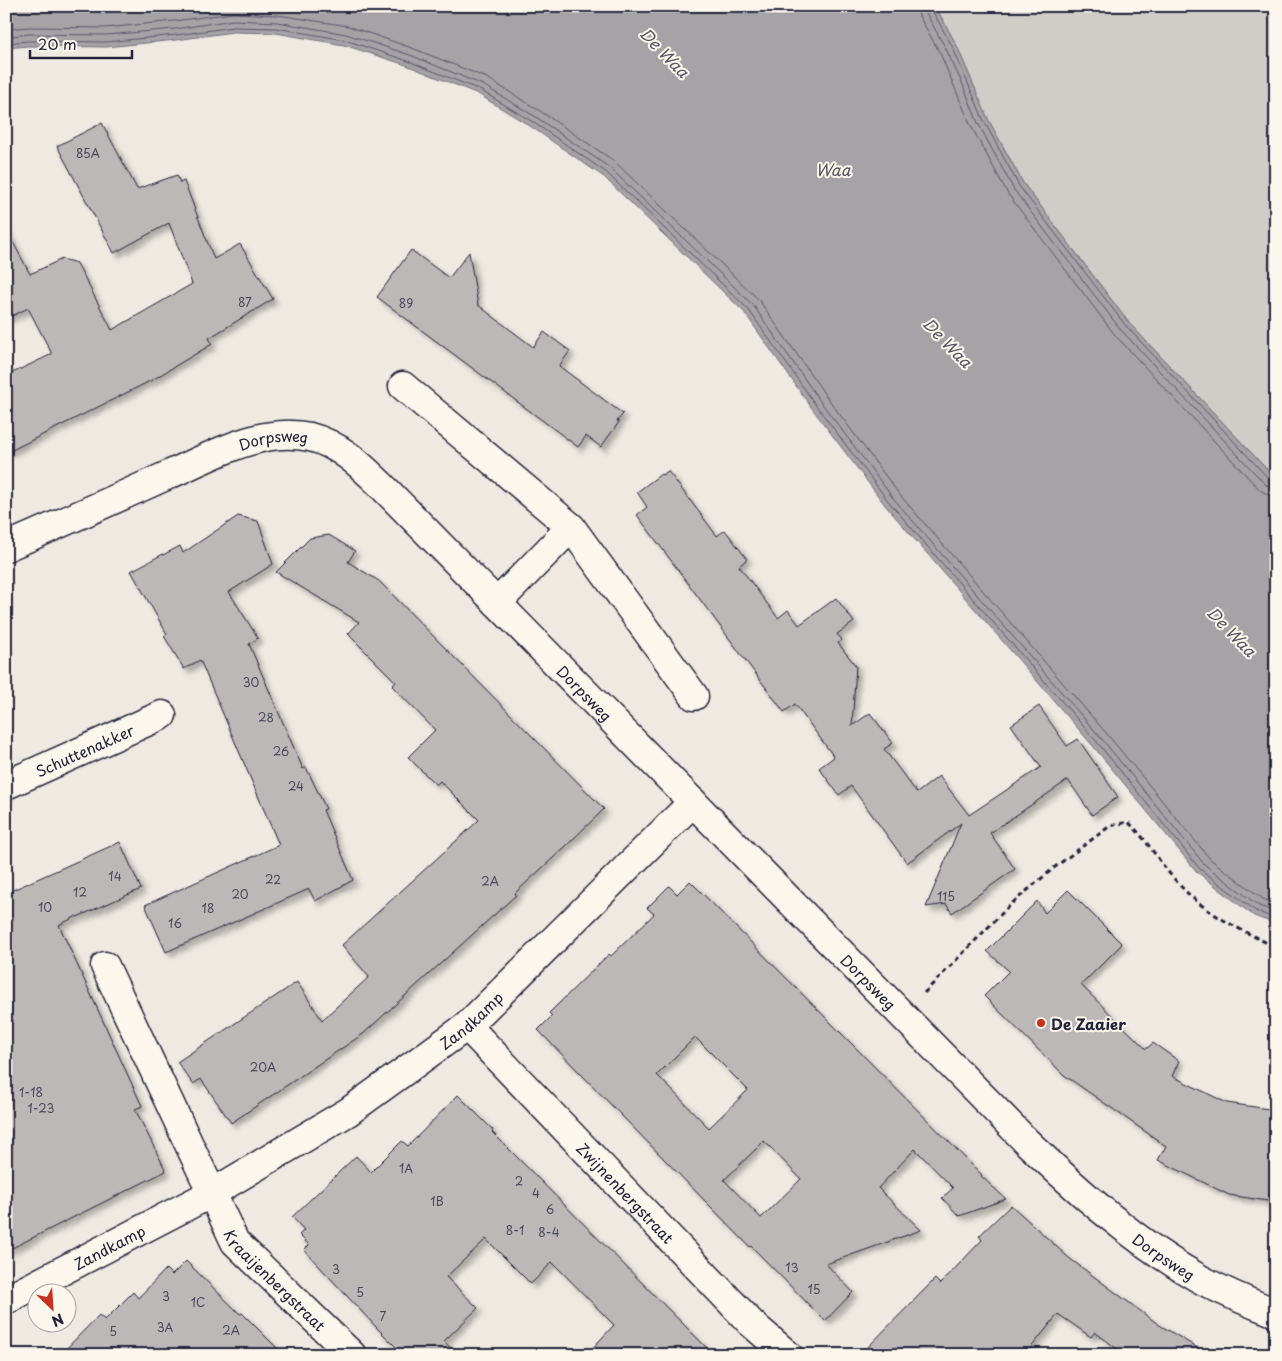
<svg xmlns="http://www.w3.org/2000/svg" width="1282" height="1361" viewBox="0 0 1282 1361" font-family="'Playpen Sans',sans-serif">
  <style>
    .green { fill: #d0cdc9; stroke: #797882 }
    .water { fill: #a6a3a7; stroke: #716f7c }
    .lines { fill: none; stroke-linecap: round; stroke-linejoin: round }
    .shore { stroke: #575666; stroke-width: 1 }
    .building { fill: #bcb8b8; stroke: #22223b; fill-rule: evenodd; filter: url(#shadow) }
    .minor-casing { stroke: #22223b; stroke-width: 31 }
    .tertiary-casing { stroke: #22223b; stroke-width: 31 }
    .path { stroke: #22223b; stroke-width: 3; stroke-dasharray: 5 4; stroke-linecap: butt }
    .minor { stroke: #fbf7ec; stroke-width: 28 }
    .tertiary { stroke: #fbf7ec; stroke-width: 28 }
    .poi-dot { fill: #c8321e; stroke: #fbf7ec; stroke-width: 2 }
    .labels { text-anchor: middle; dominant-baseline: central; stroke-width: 4; stroke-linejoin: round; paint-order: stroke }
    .number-label { font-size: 12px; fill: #48485a }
    .street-label { font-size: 15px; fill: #22223b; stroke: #fbf7ec }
    .poi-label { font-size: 15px; font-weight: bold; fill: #22223b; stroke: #fbf7ec; text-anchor: start }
    .water-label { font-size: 16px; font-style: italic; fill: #575666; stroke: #fbf7ec }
  </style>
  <defs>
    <filter id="shadow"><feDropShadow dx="4.5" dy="4.5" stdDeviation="2.5" flood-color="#0004"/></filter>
  </defs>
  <rect width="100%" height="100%" fill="#eeeae2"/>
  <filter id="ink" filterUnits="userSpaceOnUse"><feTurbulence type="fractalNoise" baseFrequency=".02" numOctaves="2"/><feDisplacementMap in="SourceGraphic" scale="10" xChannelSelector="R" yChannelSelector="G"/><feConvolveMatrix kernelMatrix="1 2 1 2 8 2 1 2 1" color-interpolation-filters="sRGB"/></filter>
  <g filter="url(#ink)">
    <polygon class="green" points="935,6 1138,6 1144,13 1161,6 1276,6 1276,479 1129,323 1023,183 988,119 956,44"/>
    <polygon class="water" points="6,6 935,6 956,44 988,119 1023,183 1129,323 1276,479 1276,924 1254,916 1197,872 1093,746 885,505 811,407 744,312 604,177 530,126 478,94 406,65 344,45 276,33 233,32 176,40 106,47 28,46 6,48"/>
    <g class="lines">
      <g class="shore">
        <polyline points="917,6 919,16 940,53 971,126 1008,194 1115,335 1260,490 1267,494 1276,496"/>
        <polyline points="925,6 926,13 946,49 963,85 978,123 1014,190 1121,330 1266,485 1276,488"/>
        <polyline points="931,6 932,10 952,46 984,121 1019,186 1126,326 1270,480 1276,482"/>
        <polyline points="6,29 29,27 106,28 174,21 233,13 278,15 348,26 412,48 487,78 540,111 614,161 759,300 826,396 899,494 1107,734 1210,859 1263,899 1276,904"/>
        <polyline points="6,37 29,34 106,35 175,29 233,20 277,22 346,34 410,55 483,85 536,117 610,168 753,305 820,401 893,498 1101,738 1204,864 1259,906 1276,912"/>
        <polyline points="6,43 28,41 106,42 176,35 233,27 276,28 345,40 408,61 480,90 533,122 607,173 748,309 815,404 889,502 1097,742 1200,869 1256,911 1276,919"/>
      </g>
    </g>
    <g class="building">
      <polygon points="102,123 137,189 177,175 180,183 184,181 214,259 240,244 273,299 209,338 212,344 152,380 6,453 6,376 52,354 28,308 6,319 6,229 30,274 62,259 77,263 112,330 192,284 169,223 114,253 57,146"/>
      <polygon points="411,250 449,278 469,252 478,305 533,347 544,332 570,351 559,366 623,414 617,421 619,422 601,447 586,436 578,447 377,297"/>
      <polygon points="668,471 717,536 725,530 747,559 739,566 778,618 788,610 799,625 836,598 854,622 837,634 842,640 838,643 856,666 852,726 870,713 893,743 884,749 917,793 939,776 969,815 1041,767 1011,725 1039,706 1067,746 1078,739 1118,797 1092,815 1068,780 990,833 1015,869 952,913 946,904 926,907 961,823 907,863 851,786 839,795 819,768 834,757 795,704 784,712 637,515 647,507 637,492 661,474 662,475"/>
      <polygon points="238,516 258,521 273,564 229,592 258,638 249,644 303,769 306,767 326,809 323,810 353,880 315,901 309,889 166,952 145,905 279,845 200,660 184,669 164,636 167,634 131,571 163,554 163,555 180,546 183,553"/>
      <polygon points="329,535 355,551 348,562 379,581 604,809 566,846 515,893 516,895 363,1034 231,1123 201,1079 193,1084 177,1062 297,982 322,1020 369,977 342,945 479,820 440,781 436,785 408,757 435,730 392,686 396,682 348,634 359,622 276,572 310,538"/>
      <polygon points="120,842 141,889 77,917 77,916 59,925 142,1106 135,1109 166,1171 6,1251 6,893"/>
      <path d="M690,881L982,1175L981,1176L1006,1199L959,1216L942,1198L953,1188L915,1149L878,1188L921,1230L826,1264L853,1292L825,1321L751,1246L750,1247L538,1030L552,1016L549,1013L609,954L611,956L654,914L647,908L669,886L677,894ZM695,1037L748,1090L709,1128L657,1075ZM764,1141L801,1179L761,1218L724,1180Z"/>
      <polygon points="1068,890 1122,944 1081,985 1146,1049 1153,1043 1179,1061 1172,1076 1227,1103 1276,1110 1276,1180 1272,1181 1268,1201 1229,1195 1158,1160 1166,1146 1064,1075 984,996 1009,971 987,951 1037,901 1045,913"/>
      <polygon points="458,1095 493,1130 492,1132 714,1355 586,1355 614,1325 552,1262 531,1284 486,1239 446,1277 478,1308 444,1341 457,1355 404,1355 376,1327 304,1250 309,1245 299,1235 304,1230 292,1217 356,1156 371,1172 402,1141 408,1146"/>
      <polygon points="1011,1205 1069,1258 1158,1324 1209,1355 1125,1355 1095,1332 1091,1337 1058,1314 1025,1355 860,1355 935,1279 940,1284 982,1240 979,1236"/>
      <polygon points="186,1261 240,1314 242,1313 284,1355 60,1355 99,1315 105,1320 133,1292 138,1298 166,1269 172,1275"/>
    </g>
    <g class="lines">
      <g class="minor-casing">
        <g id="minor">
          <polyline points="403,386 571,527 694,696"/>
          <polyline points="497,603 571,527"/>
          <path id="s1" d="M6,785L162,715"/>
          <path id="s2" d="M105,966L235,1242L352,1355"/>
          <path id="s3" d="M467,1026L751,1323L788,1355"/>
          <path id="s4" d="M6,1300L212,1193L348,1112L467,1026L693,802"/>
        </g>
      </g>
      <g class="tertiary-casing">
        <g id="tertiary">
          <path id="s5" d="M6,547C60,524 113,500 166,476C198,462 231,444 265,437C280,434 296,434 310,437C339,444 362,466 382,486L1027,1142C1080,1193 1135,1242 1200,1279C1224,1292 1250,1303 1276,1313"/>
        </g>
      </g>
      <path class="path" d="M924,993L1010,905L1055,867L1110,826L1128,822C1148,840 1159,863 1177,882C1204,913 1234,926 1269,944L1276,946"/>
      <use href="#minor" class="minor"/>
      <use href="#tertiary" class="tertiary"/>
    </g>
  </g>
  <circle class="poi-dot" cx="1041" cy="1023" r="5"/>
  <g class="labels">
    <g class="number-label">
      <text x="88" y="153">85A</text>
      <text x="245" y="302">87</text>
      <text x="406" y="303">89</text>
      <text x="251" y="682">30</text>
      <text x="266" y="717">28</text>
      <text x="281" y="751">26</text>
      <text x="296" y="786">24</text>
      <text x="115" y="876">14</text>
      <text x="273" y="879">22</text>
      <text x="490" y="881">2A</text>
      <text x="80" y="892">12</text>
      <text x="240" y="894">20</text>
      <text x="946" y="896">115</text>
      <text x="45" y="907">10</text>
      <text x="208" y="908">18</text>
      <text x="175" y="923">16</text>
      <text x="263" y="1067">20A</text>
      <text x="31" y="1092">1-18</text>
      <text x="41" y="1108">1-23</text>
      <text x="406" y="1168">1A</text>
      <text x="519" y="1181">2</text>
      <text x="536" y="1193">4</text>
      <text x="437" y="1201">1B</text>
      <text x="550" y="1209">6</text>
      <text x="515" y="1230">8-1</text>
      <text x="549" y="1232">8-4</text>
      <text x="792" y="1267">13</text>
      <text x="336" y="1269">3</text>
      <text x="814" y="1289">15</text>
      <text x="360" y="1292">5</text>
      <text x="166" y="1296">3</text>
      <text x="198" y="1302">1C</text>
      <text x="383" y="1316">7</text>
      <text x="165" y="1327">3A</text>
      <text x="231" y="1330">2A</text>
      <text x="113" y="1331">5</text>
    </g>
    <g class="street-label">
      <text stroke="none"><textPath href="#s5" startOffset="290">Dorpsweg</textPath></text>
      <text stroke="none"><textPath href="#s5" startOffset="705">Dorpsweg</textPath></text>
      <text stroke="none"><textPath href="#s1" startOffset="86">Schuttenakker</textPath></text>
      <text stroke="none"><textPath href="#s5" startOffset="1110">Dorpsweg</textPath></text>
      <text stroke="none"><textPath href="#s4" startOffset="544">Zandkamp</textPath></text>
      <text stroke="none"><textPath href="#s3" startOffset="230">Zwijnenbergstraat</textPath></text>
      <text stroke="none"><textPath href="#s4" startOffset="116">Zandkamp</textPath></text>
      <text stroke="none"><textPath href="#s5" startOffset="1514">Dorpsweg</textPath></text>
      <text stroke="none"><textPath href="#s2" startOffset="360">Kraaijenbergstraat</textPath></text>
    </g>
    <g class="poi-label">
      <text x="1051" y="1023">De Zaaier</text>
    </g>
    <g class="water-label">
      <text transform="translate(665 52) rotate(46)">De Waa</text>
      <text x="833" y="169">Waa</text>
      <text transform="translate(948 342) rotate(46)">De Waa</text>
      <text transform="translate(1232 631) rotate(46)">De Waa</text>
    </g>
  </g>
  <rect width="1282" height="1361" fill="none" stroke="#fbf7ec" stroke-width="25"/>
  <rect x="12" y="12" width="1257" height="1336" fill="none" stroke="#22223b" stroke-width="2" filter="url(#ink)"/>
  <g transform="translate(52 1308) rotate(155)"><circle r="24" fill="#fbf7ec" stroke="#a4a2a5"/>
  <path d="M0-4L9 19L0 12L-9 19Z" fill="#c8321e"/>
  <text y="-8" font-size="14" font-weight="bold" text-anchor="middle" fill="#22223b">N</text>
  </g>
  <path d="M30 50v8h102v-8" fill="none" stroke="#22223b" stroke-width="2.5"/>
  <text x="38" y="50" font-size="15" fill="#22223b" stroke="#fbf7ec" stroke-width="4" paint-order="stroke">20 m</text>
</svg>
